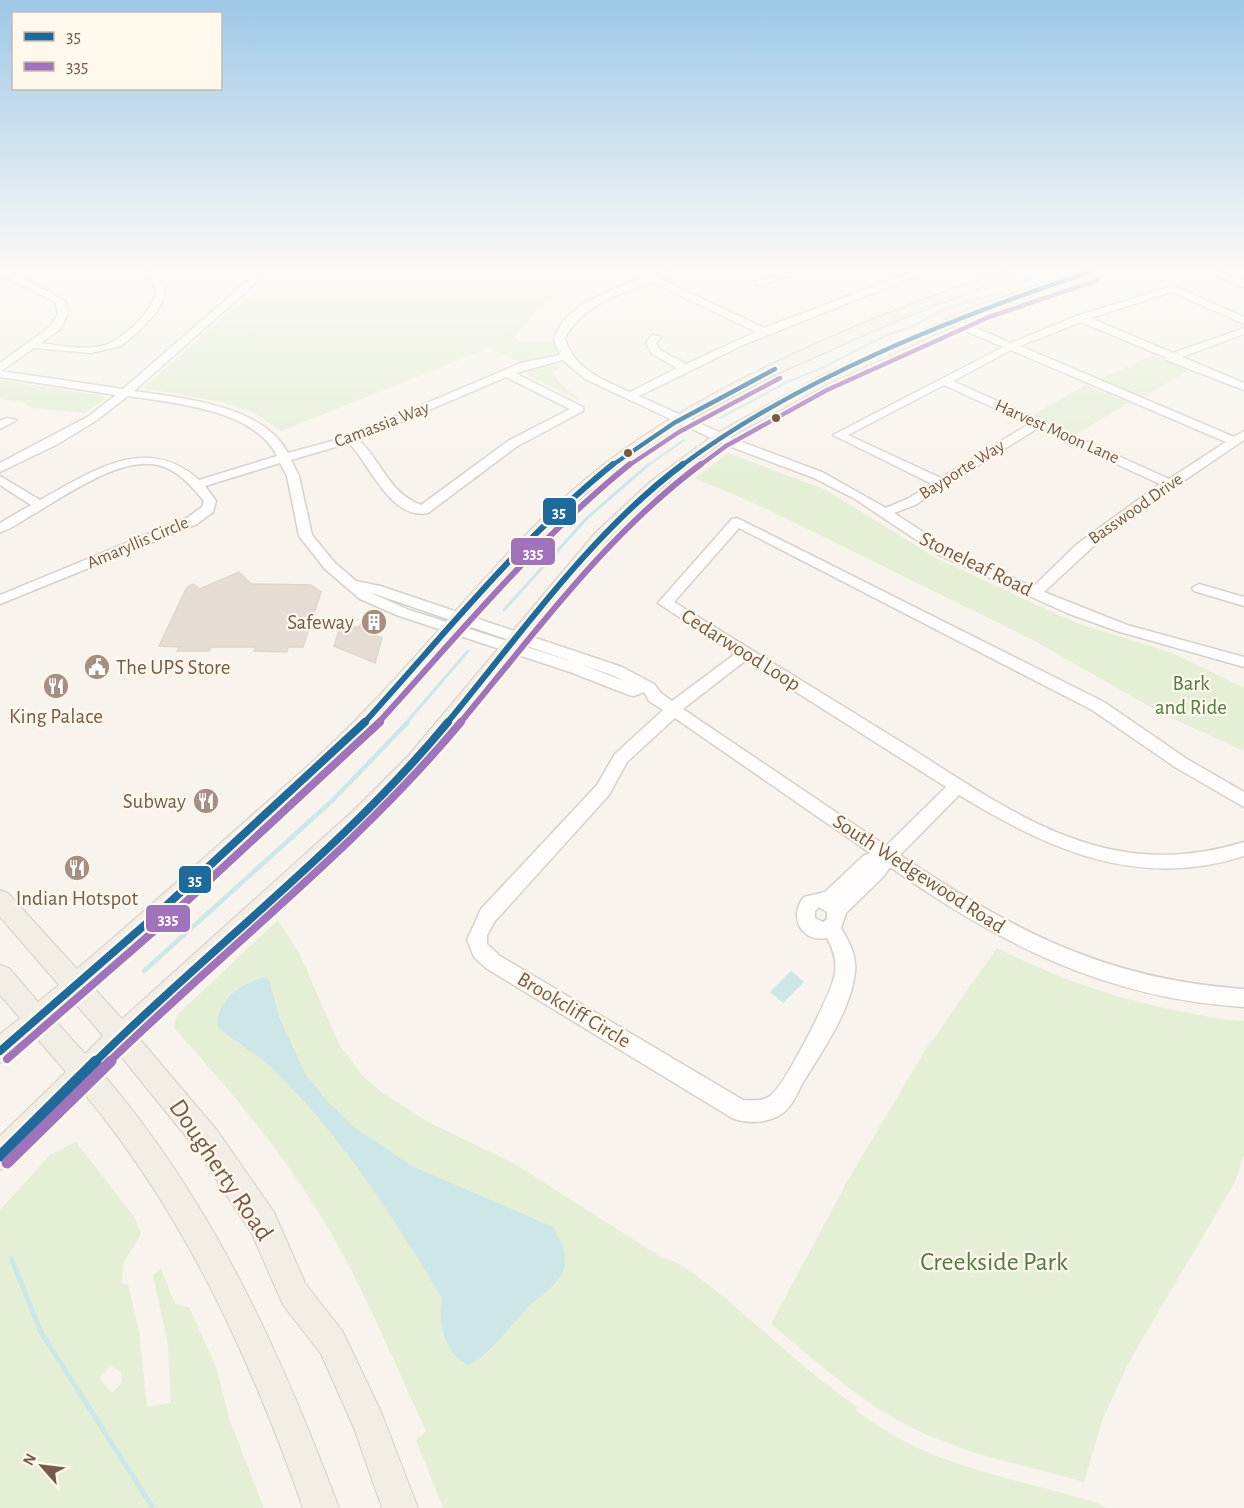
<svg xmlns="http://www.w3.org/2000/svg" width="1244" height="1508" viewBox="0 0 1244 1508" font-family="'Alegreya Sans',sans-serif">
  <style>
    .green { fill: #e4efd6; fill-rule: evenodd }
    .water { fill: #cde6e8 }
    .lines { fill: none; stroke-linecap: round; stroke-linejoin: round }
    .stream-far3 { stroke: #cde6e8; stroke-width: 2 }
    .stream-far2 { stroke: #cde6e8; stroke-width: 3 }
    .stream-far1 { stroke: #cde6e8; stroke-width: 4.5 }
    .stream { stroke: #cde6e8; stroke-width: 5 }
    .building { fill: #e5dcd3; stroke: #e1d6ce; stroke-width: 1.5 }
    .minor-casing { stroke: #d7d0ca; stroke-width: 3 }
    .major-casing { stroke: #d7cdc6; stroke-width: 2 }
    .minor { fill: #fefdfc; fill-rule: evenodd }
    .major { fill: #f3eee5; fill-rule: evenodd }
    .bus-1-far3-casing { stroke: #fff8ed; stroke-width: 8 }
    .bus-1-far2-casing { stroke: #fff8ed; stroke-width: 10 }
    .bus-1-far1-casing { stroke: #fff8ed; stroke-width: 13 }
    .bus-1-casing { stroke: #fff8ed; stroke-width: 16 }
    .bus-2-far3-casing { stroke: #fff8ed; stroke-width: 8 }
    .bus-2-far2-casing { stroke: #fff8ed; stroke-width: 10 }
    .bus-2-far1-casing { stroke: #fff8ed; stroke-width: 13 }
    .bus-2-casing { stroke: #fff8ed; stroke-width: 16 }
    .bus-1-far3 { stroke: #1e6b9b; stroke-width: 4.5 }
    .bus-1-far2 { stroke: #1e6b9b; stroke-width: 6 }
    .bus-1-far1 { stroke: #1e6b9b; stroke-width: 8 }
    .bus-1 { stroke: #1e6b9b; stroke-width: 11 }
    .bus-2-far3 { stroke: #a173ba; stroke-width: 4.5 }
    .bus-2-far2 { stroke: #a173ba; stroke-width: 6 }
    .bus-2-far1 { stroke: #a173ba; stroke-width: 8 }
    .bus-2 { stroke: #a173ba; stroke-width: 11 }
    .bus-dot { fill: #775b4a; stroke: #fff8ed; stroke-width: 2 }
    .labels { text-anchor: middle; dominant-baseline: central; stroke-width: 4.5; stroke-linejoin: round; paint-order: stroke }
    .far-street-label { font-size: 18px; fill: #775b4a; stroke: #fff8ed }
    .street-label { font-size: 21px; fill: #775b4a; stroke: #fff8ed }
    .poi-label { font-size: 21px; fill: #775b4a; stroke: #fff8ed; text-anchor: end }
    .park-label { font-size: 21px; fill: #537d42; stroke: #fff8ed }
    .near-street-label { font-size: 26px; fill: #775b4a; stroke: #fff8ed }
    .near-park-label { font-size: 26px; fill: #537d42; stroke: #fff8ed }
    .line-badge { stroke: #fff8ed; stroke-width: 2 }
    .badge-label { font-size: 16px; text-anchor: middle; font-weight: bold; fill: #fff }
  </style>
  <rect width="100%" height="100%" fill="#f8f3ec"/>
  <g class="green">
    <polygon points="199,270 265,270 220,280"/>
    <path d="M276,270H387L384,275L399,282H426L467,270H625C596,280 563,288 539,308C529,316 524,329 514,337L520,341H561L565,357L525,365L489,348L281,431L254,413L225,403L143,388Z"/>
    <polygon points="1153,355 1188,371 1143,397 1101,379"/>
    <polygon points="551,364 560,368 553,372 557,381 581,401 527,375 528,371"/>
    <polygon points="0,380 103,396 105,399 85,413 32,408 22,402 0,399"/>
    <polygon points="1085,385 1129,403 1076,434 1033,415"/>
    <polygon points="728,453 826,490 936,558 1022,598 1079,624 1170,652 1244,688 1244,751 1163,714 1031,639 765,508 695,478"/>
    <path d="M278,920L300,955L339,1044L362,1075L380,1091L428,1122L515,1164L662,1258C686,1258 771,1339 793,1357C814,1375 836,1392 858,1408L855,1410C875,1424 896,1438 918,1448C974,1474 1038,1485 1098,1503L1106,1508H443L416,1440L426,1431C394,1362 365,1291 327,1226C284,1153 230,1090 174,1028L177,1015Z"/>
    <path d="M997,948C1058,979 1121,1001 1189,1013C1207,1016 1226,1021 1244,1021V1155L1236,1180L1130,1360L1103,1418L1084,1482C1035,1468 983,1458 935,1438C873,1414 822,1366 771,1324L848,1180L924,1052Z"/>
    <path d="M76,1142L135,1218L141,1234L123,1264L122,1283L128,1285L139,1331L147,1407L171,1403L168,1345L153,1275L161,1269L175,1304L189,1307L216,1367L230,1421L264,1508H0V1210L50,1155ZM111,1366L121,1373L122,1382L112,1393L99,1378Z"/>
  </g>
  <g class="water">
    <polygon points="791,971 804,982 783,1003 770,992"/>
    <path d="M266,977L270,982L279,1017L306,1075L326,1100L355,1128L414,1167L553,1227C559,1238 566,1249 565,1262C564,1283 541,1294 528,1307C508,1328 495,1350 469,1365C445,1356 437,1322 442,1299C394,1217 341,1135 272,1068C256,1053 235,1042 218,1027C215,1001 242,982 266,977Z"/>
  </g>
  <g class="lines">
    <g class="stream-far3">
      <polyline points="720,418 787,382 822,368 887,335 911,327 946,308 1000,293 1018,286 1023,280 1055,270"/>
      <polyline points="647,466 684,440"/>
    </g>
    <g class="stream-far2">
      <polyline points="504,610 587,518 649,464"/>
      <polyline points="406,723 468,651"/>
    </g>
    <polyline class="stream-far1" points="144,971 333,800 408,722"/>
    <polyline class="stream" points="11,1258 41,1332 153,1508"/>
  </g>
  <g class="building">
    <polygon points="239,572 251,584 311,585 321,592 303,647 288,647 287,652 254,651 256,647 211,647 209,651 177,651 180,647 159,646 187,587 193,584 200,589"/>
    <polygon points="371,615 385,621 370,633 382,638 375,663 334,646 342,621 357,628"/>
  </g>
  <g class="lines">
    <g class="minor-casing">
      <g id="minor">
        <path d="M0,270H7L65,301L68,314L59,330L41,343C61,346 82,350 102,346C120,342 161,306 155,286C153,277 139,275 133,270C148,270 157,273 165,286L162,302L155,314L138,332L121,346L91,353L34,348L1,371L123,389L260,270H270L134,391C182,398 263,405 288,453L347,437L521,363L560,355L554,339C557,333 559,327 563,322C580,298 654,270 683,270L661,279L764,328L917,270H931L743,345L639,396L734,439L822,472L886,508L907,499L932,484L833,435L1003,347L947,323V319H955L1011,343L1077,316L1173,286L1244,317V324L1172,292L1090,318L1173,353L1244,328V334L1182,357L1244,383V390L1166,360L1165,357L1081,322L1020,346L1234,437L1244,431V440L1111,530L1044,592L1127,625L1244,657V667L1117,631L1067,613L939,555L855,499L814,478L726,445L585,379L563,360L515,373L583,407V411L516,447L428,513C391,521 369,463 349,443L291,460L299,476L312,535L335,563L356,581L380,586L622,667L654,684L661,693L672,701L735,654L658,603L732,519L737,518L1104,702L1187,759L1244,792V807L1175,767L1092,710L739,528L674,602C749,649 825,695 901,742C967,783 1037,835 1114,850C1158,859 1202,855 1244,842V856C1139,890 1049,850 959,795L900,855C1011,930 1107,980 1244,989V1007C1105,998 1002,945 890,867L884,876L846,913L841,928C849,942 857,955 855,972C851,1011 822,1051 802,1084C798,1092 794,1102 788,1108C776,1123 749,1125 732,1118L486,968L474,957L467,940L481,909L597,785L615,754L663,710L649,701L644,692L634,696L629,695L570,672L399,616L360,599L325,569L299,536L287,476L280,463L205,486L216,501L213,512L197,524L0,604V595L187,518L202,507L204,501C192,487 179,470 158,465C120,456 65,496 32,515C22,521 11,529 0,532V523L31,505L0,485V476L40,500C93,471 146,433 199,480L277,456C254,409 174,403 128,396L97,420L58,444L0,472V463L89,416L116,395L0,377V363L51,326L58,314L55,302L0,274ZM652,282L756,332L686,364L660,350L656,343L661,337L652,335L646,343L652,354L677,368L630,392C602,379 576,371 565,339C580,306 619,294 652,282ZM1011,350L1226,442L1169,479L953,381ZM506,377L570,409L508,441L421,505C389,493 382,462 359,440ZM944,385L1029,424L941,478L848,435ZM1038,428L1160,484L1076,545L1033,587L949,549L894,513L915,505ZM369,592L612,675L624,681L580,664L409,610ZM746,660L946,787L886,846L683,709ZM675,718L870,853L863,856L825,892L804,897C788,916 801,943 827,938C833,949 837,960 835,973C832,993 784,1087 770,1096C761,1102 752,1100 743,1100L500,956L487,944V935L495,921L609,795L627,762ZM819,907L827,912V919L823,922L815,918V911Z"/>
        <polygon points="792,270 807,270 759,285 754,282"/>
        <polygon points="1203,270 1216,270 1244,281 1244,287"/>
        <polygon points="7,418 17,420 0,429 0,421"/>
        <polygon points="1199,584 1244,597 1244,606 1194,591 1192,588"/>
      </g>
    </g>
    <g class="major-casing">
      <path id="major" d="M1008,270H1026L898,320L770,377L693,418L619,467L586,494L524,555L410,687L351,749L93,987L122,1019L356,808L408,756L595,533L651,481L715,434L817,378L981,304L1084,270H1101L989,310L827,384L725,440L663,487L607,541L422,768L372,820L138,1037L216,1129L274,1212L305,1283L343,1332L381,1412L418,1508H382L354,1428L321,1354L283,1305L252,1234L196,1149L120,1055L102,1073C212,1201 280,1351 339,1508H303C250,1358 186,1216 83,1092L10,1166L0,1170V1136L66,1072L36,1037L9,1060L0,1063V1034L20,1018L0,995V965L9,968L38,1002L59,985L0,917V890L8,893L77,969C133,921 187,873 242,824C285,786 329,749 368,707C448,625 516,531 608,461C720,377 876,314 1008,270ZM75,1003L103,1036L85,1054L55,1020Z"/>
    </g>
    <use href="#minor" class="minor"/>
    <use href="#major" class="major"/>
    <g class="bus-1-far3-casing">
      <g id="bus-1-far3">
        <polyline points="611,466 674,423 775,369"/>
        <path d="M681,466C800,377 955,317 1095,270"/>
      </g>
    </g>
    <g class="bus-1-far2-casing">
      <g id="bus-1-far2">
        <path d="M364,723C444,635 520,539 613,464"/>
        <path d="M447,723C521,634 590,534 683,464"/>
      </g>
    </g>
    <g class="bus-1-far1-casing">
      <g id="bus-1-far1">
        <polyline points="0,1051 155,916 365,722"/>
        <path d="M95,1062C211,947 344,848 448,722"/>
      </g>
    </g>
    <g class="bus-1-casing">
      <polyline id="bus-1" points="0,1156 96,1061"/>
    </g>
    <g class="bus-2-far3-casing">
      <g id="bus-2-far3">
        <polyline points="628,466 679,432 780,378"/>
        <polyline points="699,466 726,446 827,390 989,317 1098,280"/>
      </g>
    </g>
    <g class="bus-2-far2-casing">
      <g id="bus-2-far2">
        <path d="M378,723C459,634 536,540 630,464"/>
        <path d="M460,723C536,632 606,535 701,464"/>
      </g>
    </g>
    <g class="bus-2-far1-casing">
      <g id="bus-2-far1">
        <polyline points="7,1059 162,924 380,722"/>
        <path d="M109,1062C226,948 356,848 461,722"/>
      </g>
    </g>
    <g class="bus-2-casing">
      <polyline id="bus-2" points="7,1163 111,1061"/>
    </g>
    <use href="#bus-1-far3" class="bus-1-far3"/>
    <use href="#bus-1-far2" class="bus-1-far2"/>
    <use href="#bus-1-far1" class="bus-1-far1"/>
    <use href="#bus-1" class="bus-1"/>
    <use href="#bus-2-far3" class="bus-2-far3"/>
    <use href="#bus-2-far2" class="bus-2-far2"/>
    <use href="#bus-2-far1" class="bus-2-far1"/>
    <use href="#bus-2" class="bus-2"/>
  </g>
  <linearGradient id="sky" x2="0" y2="1"><stop stop-color="#9dc8e8"/><stop offset="0.56" stop-color="#fcfaf6"/><stop offset="1" stop-color="#fcfaf6" stop-opacity="0"/></linearGradient>
  <rect width="1244" height="481" fill="url(#sky)"/>
  <defs>
    <g id="building-disc" transform="scale(1.35)"><circle r="9.5" fill="#a49083" stroke="#fff8ed"/><path d="M-4-6H4V6H1V3H-1V6H-4ZM-2.5-4.3h1.7v1.8h-1.7ZM.8-4.3h1.7v1.8H.8ZM-2.5-1h1.7V.8h-1.7ZM.8-1h1.7V.8H.8Z" fill="#fff"/></g>
    <g id="civic-disc" transform="scale(1.35)"><circle r="9.5" fill="#a49083" stroke="#fff8ed"/><path d="M-.6-6.5H3V-4.5H.6V-3L4-1V1h2V6H-6V1h2V-1L-.6-3ZM-1.2 2.5V6h2.4V2.5Z" fill="#fff"/></g>
    <g id="restaurant-disc" transform="scale(1.35)"><circle r="9.5" fill="#a49083" stroke="#fff8ed"/><path d="M-5-6h1v4h1v-4h1v4h1v-4h1v5L-1.5 .5V6h-2V.5L-5-1ZM5-6V6H3V1.5H1.5Q1.5-4 5-6Z" fill="#fff"/></g>
  </defs>
  <g fill-rule="evenodd">
    <use href="#building-disc" x="374" y="622"/>
    <use href="#civic-disc" x="97" y="667"/>
    <use href="#restaurant-disc" x="56" y="686"/>
    <use href="#restaurant-disc" x="206" y="801"/>
    <use href="#restaurant-disc" x="77" y="868"/>
  </g>
  <g class="bus-dot">
    <circle cx="776" cy="418" r="5"/>
    <circle cx="628" cy="453" r="5"/>
  </g>
  <g class="labels">
    <g class="far-street-label">
      <text transform="translate(382 425) rotate(-21)">Camassia Way</text>
      <text transform="translate(1057 432) rotate(24)">Harvest Moon Lane</text>
      <text transform="translate(962 470) rotate(-32)">Bayporte Way</text>
      <text transform="translate(1136 509) rotate(-35)">Basswood Drive</text>
      <text transform="translate(138 543) rotate(-23)">Amaryllis Circle</text>
    </g>
    <g class="street-label">
      <text transform="translate(976 564) rotate(26)">Stoneleaf Road</text>
      <text transform="translate(741 650) rotate(32)">Cedarwood Loop</text>
      <text transform="translate(919 874) rotate(33)">South Wedgewood Road</text>
      <text transform="translate(574 1010) rotate(31)">Brookcliff Circle</text>
    </g>
    <g class="poi-label">
      <text x="354" y="622">Safeway</text>
      <text x="116" y="667" text-anchor="start">The UPS Store</text>
      <text x="56" y="716" text-anchor="middle">King Palace</text>
      <text x="186" y="801">Subway</text>
      <text x="77" y="898" text-anchor="middle">Indian Hotspot</text>
    </g>
    <g class="park-label">
      <text x="1191" y="683">Bark<tspan x="1191" dy="24">and Ride</tspan></text>
    </g>
    <g class="near-street-label">
      <text transform="translate(221 1170) rotate(56)">Dougherty Road</text>
    </g>
    <g class="near-park-label">
      <text x="994" y="1262">Creekside Park</text>
    </g>
  </g>
  <g class="line-badge">
    <rect x="542" y="497" width="35" height="29" rx="6" fill="#1e6b9b"/>
    <rect x="510" y="537" width="46" height="29" rx="6" fill="#a173ba"/>
    <rect x="178" y="865" width="34" height="29" rx="6" fill="#1e6b9b"/>
    <rect x="145" y="904" width="46" height="29" rx="6" fill="#a173ba"/>
  </g>
  <g class="badge-label">
    <text x="559" y="517">35</text>
    <text x="533" y="558">335</text>
    <text x="195" y="885">35</text>
    <text x="168" y="924">335</text>
  </g>
  <rect x="12" y="12" width="210" height="78" fill="#fff8ed" stroke="#c9b9ac" stroke-width="1.5"/>
  <rect x="24" y="32" width="30" height="9" fill="#1e6b9b" stroke="#c9b9ac" stroke-width="1.5"/>
  <text x="66" y="42" font-size="18" fill="#775b4a">35</text>
  <rect x="24" y="62" width="30" height="9" fill="#a173ba" stroke="#c9b9ac" stroke-width="1.5"/>
  <text x="66" y="72" font-size="18" fill="#775b4a">335</text>
  <g transform="translate(42 1466) rotate(298)" stroke="#fff8ed" stroke-width="4.5" paint-order="stroke">
  <path d="M0-4.5L10 22L0 15L-10 22Z" fill="#775b4a"/>
  <text y="-9" font-size="16" font-weight="bold" text-anchor="middle" fill="#775b4a">N</text>
  </g>
</svg>
